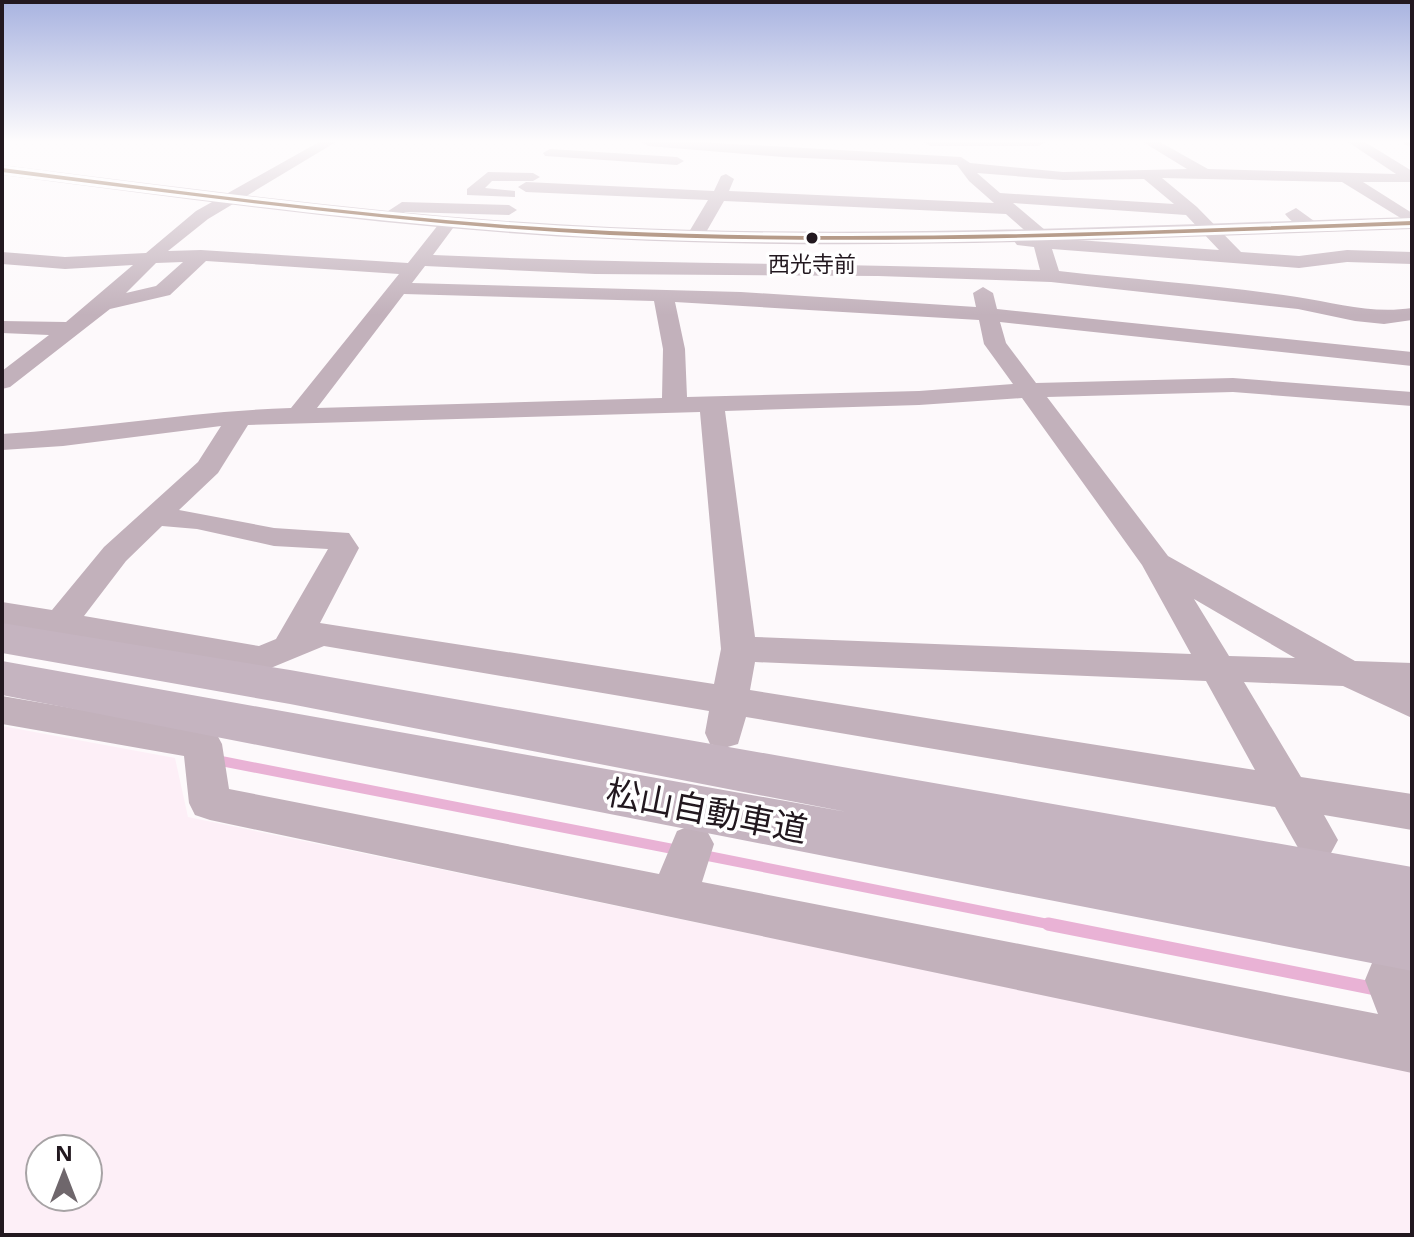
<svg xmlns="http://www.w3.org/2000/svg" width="1414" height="1237" viewBox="0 0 1414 1237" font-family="'Open Sans','Noto Sans JP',sans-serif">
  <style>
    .built { fill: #fdeff7; fill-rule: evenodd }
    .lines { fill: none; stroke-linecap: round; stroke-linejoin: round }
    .stream-far1 { stroke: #e9b2d5; stroke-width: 10 }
    .stream { stroke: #e9b2d5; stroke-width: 13 }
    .minor { fill: #c2b1bb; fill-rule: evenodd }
    .major { fill: #c2b2bc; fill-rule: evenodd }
    .highway { fill: #c5b4c0; fill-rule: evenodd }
    .bus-1-casing { stroke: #fff; stroke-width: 6 }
    .bus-1 { fill: #7a4b2a; fill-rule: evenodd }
    .bus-dot { fill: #22181f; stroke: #fff; stroke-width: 3 }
    .labels { text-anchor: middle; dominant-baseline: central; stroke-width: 7; stroke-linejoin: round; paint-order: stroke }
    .far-bus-label { font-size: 22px; fill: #22181f; stroke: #fff }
    .near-street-label { font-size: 34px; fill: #22181f; stroke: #fff }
  </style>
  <rect width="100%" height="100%" fill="#fdf9fb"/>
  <path class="built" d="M2,726L175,758L188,817L1412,1071V1235H2ZM40,1149H88V1197H40Z"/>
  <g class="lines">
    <g class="stream-far1">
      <polyline points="216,760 678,850"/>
      <polyline points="703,855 1058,926"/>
    </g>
    <polyline class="stream" points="1048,924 1376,989"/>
    <g class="minor">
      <path d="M319,142H336L208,219L168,251L201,250L408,263L442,220L448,219L456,224L433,255C635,264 838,263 1040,270L1034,247L1017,245L1014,241L1017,237L1031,236L1006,214L724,201L701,241L695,242L686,237L708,200L526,192L518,187L526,182L714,191L721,176L726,174L734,179L729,191L994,203L969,181L957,165L783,157L648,146L641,142H701L961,157L970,163L1063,172L1187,169L1143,142H1160L1208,169L1396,174L1348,142H1365L1412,171V182H1363L1412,213V225L1342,182L1162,178L1197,207L1241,252L1299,256L1347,250L1412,252V264L1347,262L1299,268L1052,249L1059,271C1138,280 1218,285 1297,297C1337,303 1371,314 1412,308V320L1384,324L1355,321L1298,309L1051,282L878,276L595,274L425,266L412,283L741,292L976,307L973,293L983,287L993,293L997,309L1412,352V366L1000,322L1006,343L1036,383L1233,378L1412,392V406L1233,392L1047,397L1168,556L1355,661L1412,663V718L1343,686L1244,682L1301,777L1412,794V830L1324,815L1338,840L1331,853L1316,859L1301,853L1275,807L746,717L738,744L724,748L710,744L705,733L709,711L324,646L261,672L2,624V602L52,610L104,547L198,462L221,426L63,446L2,450V434C99,428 194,411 291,408L399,274L206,261L170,295L110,309L10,387L2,389V371L49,335L2,333V321L66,322L133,265L65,269L2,264V252L65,257L146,253L196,211ZM977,173L1063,180L1144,179L1174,204L1000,193ZM1013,203L1186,215L1219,250L1049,238L1045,230ZM183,262L156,286L126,293L156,263ZM404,294L654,301L663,349L662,398L317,408ZM675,302L979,320L984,344L1013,384L919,391L687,397L685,349ZM1022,398L1142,565L1191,654L755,637L725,411L919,405ZM700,412L721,649L714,684L320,623L359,548L349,533L274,528L179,510L218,473L248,425ZM162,526L197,529L274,546L328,549L276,639L259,646L84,616L126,561ZM1194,599L1295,658L1229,656ZM755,662L1206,681L1255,770L750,690Z"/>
      <polygon points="923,142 1046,142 1039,146 930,146"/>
      <polygon points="1403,142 1412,142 1412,146 1405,145"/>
      <polygon points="550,149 677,157 684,161 677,165 545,156 543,153"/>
      <polygon points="488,172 533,173 540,177 533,181 492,181 485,188 515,191 515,197 467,195 467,189"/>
      <polygon points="402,202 509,205 517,210 509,215 405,212 393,221 381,221 379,217"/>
      <path d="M1296,208L1321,226L1318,230C1306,233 1292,223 1285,214Z"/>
      <polygon points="2,696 216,733 222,744 229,789 659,874 677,831 692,825 707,831 714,844 702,882 1378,1014 1365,980 1372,963 1390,956 1408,963 1412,973 1412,1073 210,820 195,815 189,803 184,756 2,724"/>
    </g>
    <path class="major" d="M2,165C204,190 406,218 610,227C877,239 1145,225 1412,217V229C1145,238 877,252 609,239C406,230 204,201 2,175Z"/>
    <polygon class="highway" points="2,623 290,670 1412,867 1412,971 2,695 2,661 847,812 290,704 2,653"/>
    <g class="bus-1-casing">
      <path id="bus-1" d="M2,168C204,194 406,222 610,231C877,243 1145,231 1412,221V225C1145,234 877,247 610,235C406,225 204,197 2,172Z"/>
    </g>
    <use href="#bus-1" class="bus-1"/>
  </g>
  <linearGradient id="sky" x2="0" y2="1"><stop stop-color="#a8b3e0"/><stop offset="0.45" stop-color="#fefcfd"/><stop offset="1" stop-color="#fefcfd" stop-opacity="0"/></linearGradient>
  <rect width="1414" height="315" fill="url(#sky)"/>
  <circle class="bus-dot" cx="812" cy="238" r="7"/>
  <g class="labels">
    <g class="far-bus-label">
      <text x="812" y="263">西光寺前</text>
    </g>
    <g class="near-street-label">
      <text transform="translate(707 810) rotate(11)">松山自動車道</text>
    </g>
  </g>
  <rect width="1414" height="1237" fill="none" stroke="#22181f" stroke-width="8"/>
  <g transform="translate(64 1173)"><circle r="38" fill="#ffffff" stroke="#a7a3a5" stroke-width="2"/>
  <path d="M0-6L14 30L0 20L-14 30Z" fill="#6f676c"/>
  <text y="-12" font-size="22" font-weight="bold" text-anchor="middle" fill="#22181f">N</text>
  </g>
</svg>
